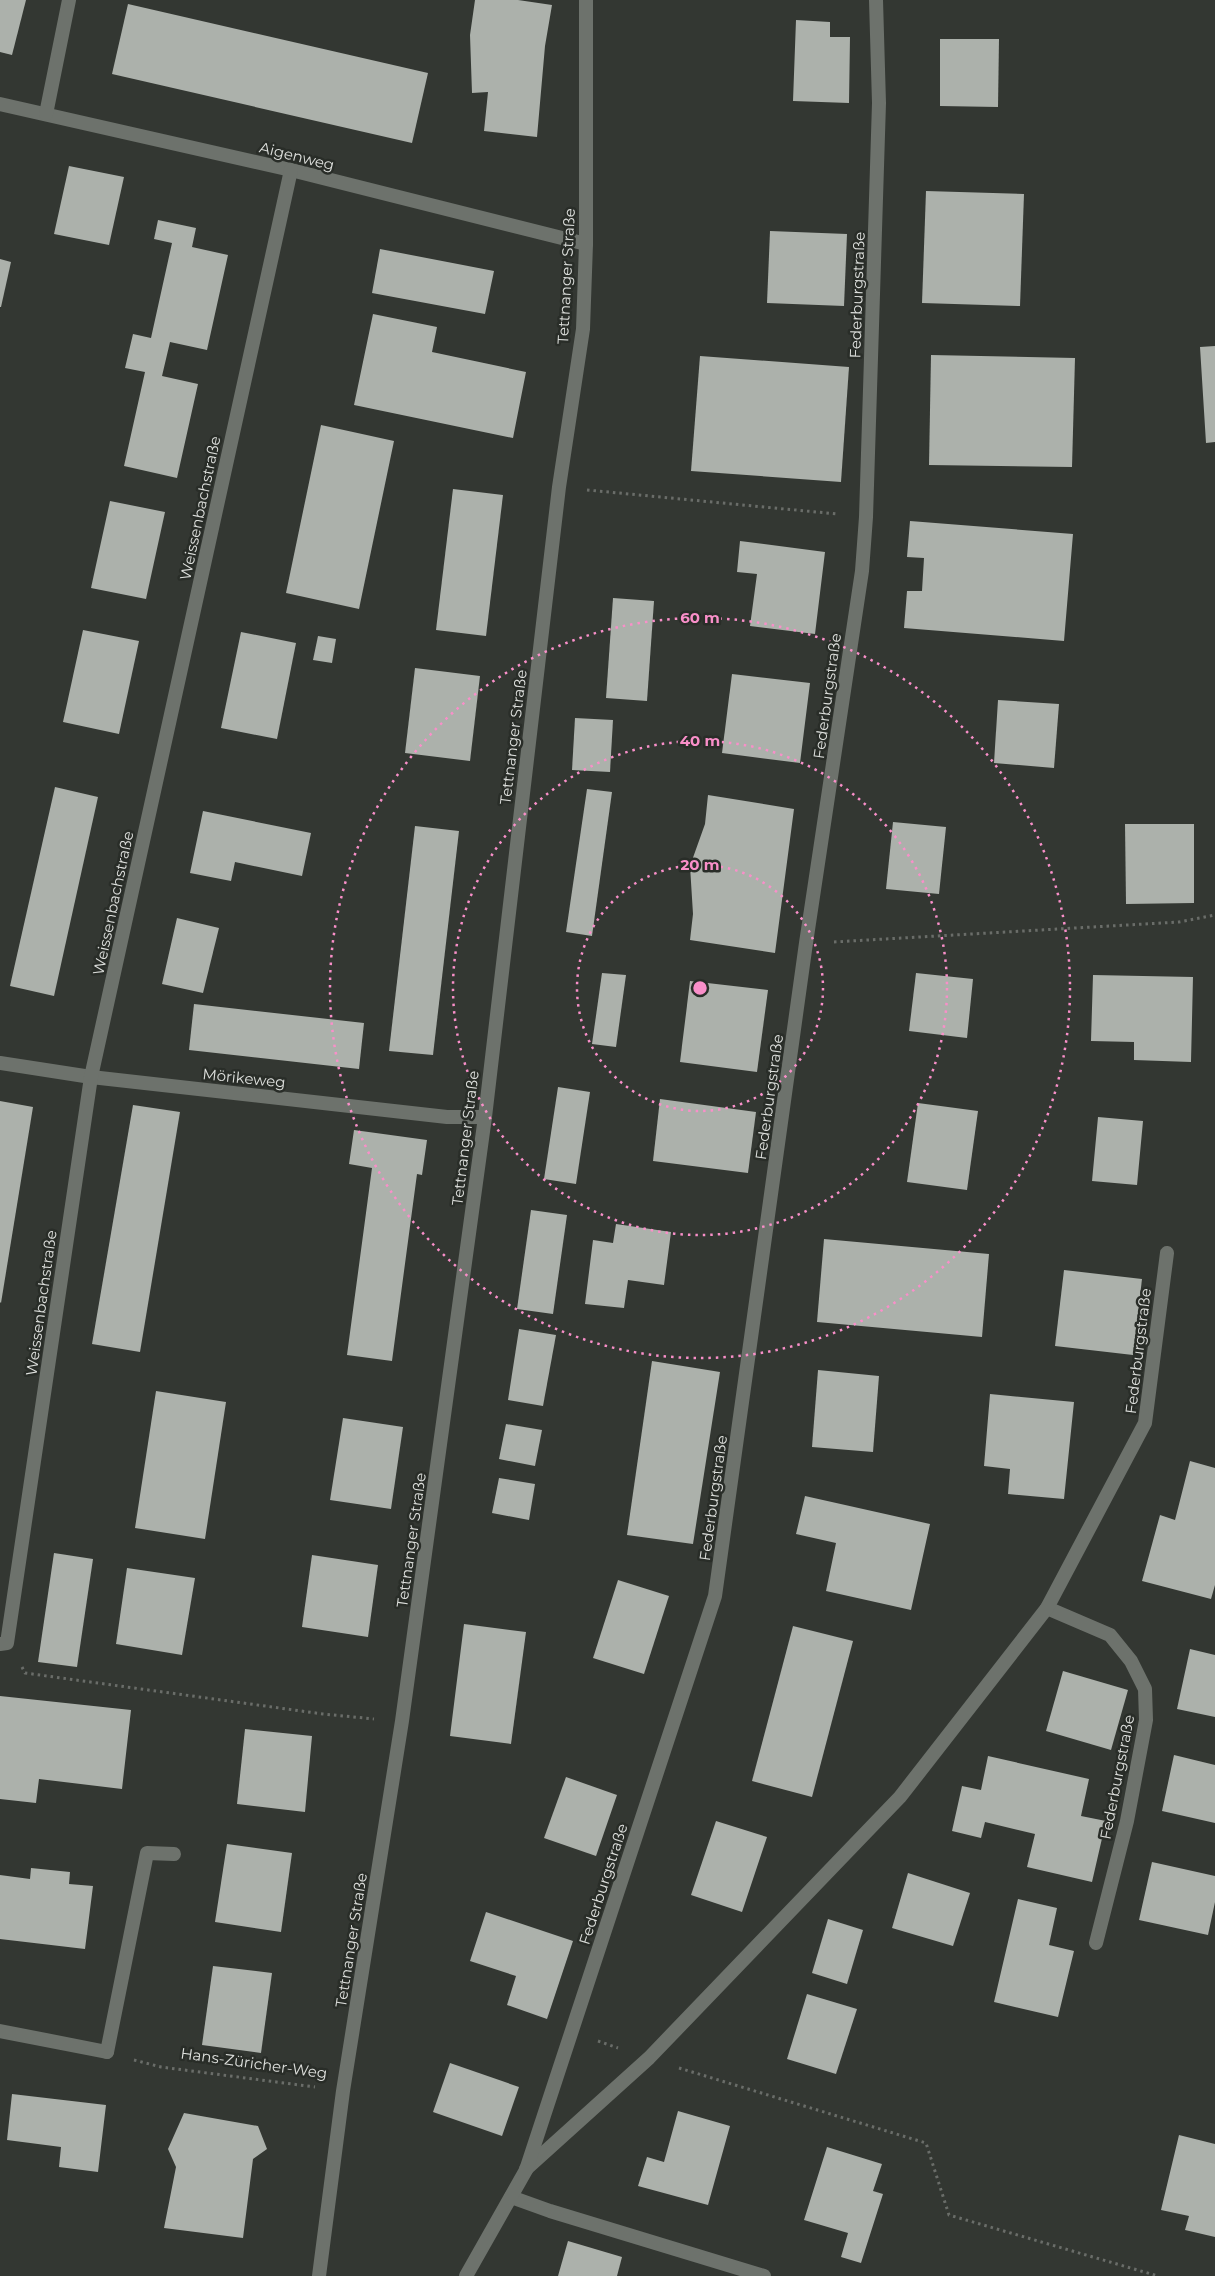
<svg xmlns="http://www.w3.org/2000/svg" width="1215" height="2276" viewBox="0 0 1215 2276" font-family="Montserrat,sans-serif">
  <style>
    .building { fill: #acb1ab }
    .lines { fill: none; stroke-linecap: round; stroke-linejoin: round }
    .path { stroke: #6a6d69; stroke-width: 3; stroke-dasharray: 2.5 4; stroke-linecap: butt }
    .service { stroke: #6d726c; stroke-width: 14 }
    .minor { stroke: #6d726c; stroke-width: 14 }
    .ring { fill: none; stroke: #f98fc9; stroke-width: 2.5; stroke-dasharray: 2.5 5 }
    .labels { text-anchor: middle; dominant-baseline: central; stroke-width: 5; stroke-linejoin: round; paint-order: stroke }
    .street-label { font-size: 15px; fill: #dee0dd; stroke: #292d28 }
    .centre { fill: #f98fc9; stroke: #292d28; stroke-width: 2.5 }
    .ring-label { font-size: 15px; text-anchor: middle; font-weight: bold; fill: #f98fc9; stroke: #292d28; stroke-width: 5; stroke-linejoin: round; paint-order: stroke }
  </style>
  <rect width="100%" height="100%" fill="#333732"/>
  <g class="building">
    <polygon points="0,0 26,0 12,55 0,52"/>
    <polygon points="475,0 518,0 552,5 545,46 537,137 484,131 488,92 472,93 470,35"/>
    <polygon points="128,4 428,73 412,143 112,74"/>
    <polygon points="796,20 830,22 830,37 850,37 849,103 793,101"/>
    <polygon points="940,39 999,39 998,107 940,106"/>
    <polygon points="69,166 124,177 109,245 54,234"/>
    <polygon points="926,191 1024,194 1020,306 922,303"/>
    <polygon points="158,220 196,228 192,247 228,255 207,350 170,342 162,376 198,384 177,478 124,466 145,372 125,368 133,334 151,338 172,243 154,239"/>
    <polygon points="770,231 847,234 844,306 767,303"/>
    <polygon points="380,249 494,271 485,314 372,293"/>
    <polygon points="0,259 11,262 1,307 0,307"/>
    <polygon points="373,314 437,327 432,352 526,372 513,438 354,405"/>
    <polygon points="1215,346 1215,442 1206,443 1200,347"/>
    <polygon points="931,355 1075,358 1072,467 929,465"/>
    <polygon points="700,356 849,367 841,482 691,471"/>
    <polygon points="321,425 394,441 359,609 286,593"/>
    <polygon points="453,489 503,495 486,636 436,630"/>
    <polygon points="110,501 165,512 146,599 91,588"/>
    <polygon points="910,521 1073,534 1064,641 904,628 907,591 922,591 924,558 907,557"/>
    <polygon points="740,541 825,552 815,634 750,626 757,574 737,572"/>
    <polygon points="613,598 654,601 647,701 606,698"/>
    <polygon points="83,630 139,641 119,734 63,722"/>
    <polygon points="241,632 296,643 277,739 221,728"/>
    <polygon points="318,636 336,639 332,663 313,660"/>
    <polygon points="415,668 480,676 470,761 405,753"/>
    <polygon points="732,674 810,683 800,763 722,753"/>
    <polygon points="998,700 1059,704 1054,768 994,763"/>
    <polygon points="575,718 613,720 610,772 572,770"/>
    <polygon points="55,787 98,797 54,996 10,986"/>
    <polygon points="587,789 612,792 592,936 566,932"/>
    <polygon points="708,795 794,809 775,953 690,940 693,914 690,866 705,824"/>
    <polygon points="203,811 311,833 302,876 235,862 231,881 190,873"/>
    <polygon points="893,822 946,827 939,894 886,889"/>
    <polygon points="1125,824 1194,824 1194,903 1126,904"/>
    <polygon points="415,826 459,831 433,1055 389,1051"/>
    <polygon points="177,918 219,928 203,993 162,984"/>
    <polygon points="602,973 626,975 616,1047 592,1044"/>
    <polygon points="916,973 973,979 967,1038 909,1031"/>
    <polygon points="1093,975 1193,977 1191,1062 1134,1060 1134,1042 1091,1041"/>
    <polygon points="690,981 768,990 757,1072 680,1062"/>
    <polygon points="194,1004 364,1023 359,1069 189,1050"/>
    <polygon points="558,1087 590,1092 576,1184 544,1179"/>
    <polygon points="660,1099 756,1112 748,1173 653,1161"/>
    <polygon points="0,1101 33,1107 1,1303 0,1302"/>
    <polygon points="918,1103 978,1111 967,1190 907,1182"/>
    <polygon points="133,1105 180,1112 140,1352 92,1344"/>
    <polygon points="1098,1117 1143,1121 1137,1185 1092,1181"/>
    <polygon points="354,1130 427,1140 422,1175 417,1174 392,1361 347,1355 372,1168 349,1164"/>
    <polygon points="531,1210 567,1215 553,1314 517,1309"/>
    <polygon points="616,1224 671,1232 664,1285 628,1280 624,1308 585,1304 593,1240 613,1243"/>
    <polygon points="824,1239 989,1254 982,1337 817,1322"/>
    <polygon points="1064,1270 1142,1279 1133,1355 1055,1346"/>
    <polygon points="519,1329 556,1335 543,1406 508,1400"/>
    <polygon points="652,1361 720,1372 693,1544 627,1535"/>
    <polygon points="818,1370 879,1376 873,1452 812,1447"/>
    <polygon points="156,1391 226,1402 205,1539 135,1528"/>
    <polygon points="990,1394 1074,1402 1064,1499 1008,1494 1010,1469 984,1466"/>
    <polygon points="343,1418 403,1427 391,1509 330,1500"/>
    <polygon points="506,1424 542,1430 535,1466 499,1459"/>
    <polygon points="1190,1461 1215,1468 1215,1585 1211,1599 1142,1581 1160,1515 1175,1520"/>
    <polygon points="499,1478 535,1484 529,1520 492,1513"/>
    <polygon points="805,1496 930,1524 911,1610 826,1591 836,1543 796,1534"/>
    <polygon points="54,1553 93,1559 77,1667 38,1662"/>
    <polygon points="312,1555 378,1565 368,1637 302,1627"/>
    <polygon points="127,1568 195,1578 182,1655 116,1644"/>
    <polygon points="618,1580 669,1596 644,1674 593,1658"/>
    <polygon points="464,1624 526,1632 511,1744 450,1736"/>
    <polygon points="793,1626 853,1641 812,1797 752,1781"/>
    <polygon points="1190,1649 1215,1655 1215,1717 1177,1709"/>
    <polygon points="1063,1671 1128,1690 1111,1750 1046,1731"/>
    <polygon points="0,1696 131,1710 122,1789 39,1779 36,1803 0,1799"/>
    <polygon points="245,1729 312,1736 305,1812 237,1804"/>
    <polygon points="1174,1755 1215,1765 1215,1823 1162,1811"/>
    <polygon points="988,1756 1089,1779 1081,1816 1106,1821 1092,1882 1027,1867 1035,1834 985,1822 981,1838 952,1831 962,1786 981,1790"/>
    <polygon points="566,1777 617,1795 596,1856 544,1838"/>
    <polygon points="716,1821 767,1837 742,1912 691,1895"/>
    <polygon points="227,1844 292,1853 281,1932 215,1922"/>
    <polygon points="1152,1862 1215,1876 1215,1902 1208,1935 1139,1920"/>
    <polygon points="31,1868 70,1872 69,1884 93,1886 85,1949 0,1939 0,1875 30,1879"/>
    <polygon points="908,1873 970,1893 953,1946 892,1928"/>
    <polygon points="1018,1899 1057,1908 1049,1945 1074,1951 1058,2017 994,2002"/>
    <polygon points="486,1912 573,1941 547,2019 507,2005 516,1976 470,1961"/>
    <polygon points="828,1919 863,1930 847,1984 812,1973"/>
    <polygon points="213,1966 272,1973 261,2053 202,2045"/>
    <polygon points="807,1994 857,2009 836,2074 787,2059"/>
    <polygon points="450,2063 519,2087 502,2136 433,2112"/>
    <polygon points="12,2094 106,2105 98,2172 59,2167 61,2147 7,2140"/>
    <polygon points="678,2111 730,2126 708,2205 638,2186 647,2157 664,2162"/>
    <polygon points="184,2113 258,2126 267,2149 253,2159 243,2238 164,2228 176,2167 168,2149"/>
    <polygon points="1179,2135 1215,2144 1215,2237 1185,2230 1189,2216 1161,2210"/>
    <polygon points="827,2147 882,2164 873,2191 883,2194 861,2263 841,2257 848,2233 804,2220"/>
    <polygon points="568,2241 622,2257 617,2276 558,2276"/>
  </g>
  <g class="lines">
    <g class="path">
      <polyline points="587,490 837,514"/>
      <polyline points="834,942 1179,922 1215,915"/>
      <polyline points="22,1667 25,1673 323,1714 374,1719"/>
      <polyline points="598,2041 618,2048"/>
      <polyline points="134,2060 161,2067 315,2087"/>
      <polyline points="679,2068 926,2143 949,2215 1158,2276"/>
    </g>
    <g class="service">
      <polyline points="91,1077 447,1117 485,1117"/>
      <polyline points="1047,1608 1110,1635 1131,1661 1145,1689 1146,1720 1127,1821 1096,1943"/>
      <polyline points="107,2052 147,1853 174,1854"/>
      <polyline points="511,2197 550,2211 764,2276"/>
    </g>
    <g class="minor">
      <polyline points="0,104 291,170 586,244"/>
      <polyline points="46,114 69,0"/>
      <polyline points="0,1063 91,1077"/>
      <polyline points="0,1644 7,1643 91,1077 291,170"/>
      <polyline points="0,2031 107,2052"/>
      <polyline points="526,2169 649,2058 900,1797 1047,1608 1145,1423 1167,1253"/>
      <polyline points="319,2276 343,2091 402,1721 485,1117 559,487 583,329 586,244 586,0"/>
      <polyline points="466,2276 526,2170 715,1596 806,943 862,571 866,517 879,103 876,0"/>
    </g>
  </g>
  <g class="ring">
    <circle cx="700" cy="988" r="123"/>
    <circle cx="700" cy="988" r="247"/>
    <circle cx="700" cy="988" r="370"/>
  </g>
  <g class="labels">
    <g class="street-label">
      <text transform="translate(297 156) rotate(14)">Aigenweg</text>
      <text transform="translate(566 276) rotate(-87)">Tettnanger Straße</text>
      <text transform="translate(857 295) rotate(-88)">Federburgstraße</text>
      <text transform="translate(200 508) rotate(-78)">Weissenbachstraße</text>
      <text transform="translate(827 696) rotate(-82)">Federburgstraße</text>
      <text transform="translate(513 737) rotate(-83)">Tettnanger Straße</text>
      <text transform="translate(113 903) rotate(-78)">Weissenbachstraße</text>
      <text transform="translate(244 1078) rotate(6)">Mörikeweg</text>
      <text transform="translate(769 1097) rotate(-82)">Federburgstraße</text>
      <text transform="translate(465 1138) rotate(-83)">Tettnanger Straße</text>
      <text transform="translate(41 1303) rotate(-82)">Weissenbachstraße</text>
      <text transform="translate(1138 1351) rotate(-83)">Federburgstraße</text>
      <text transform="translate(713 1498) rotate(-82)">Federburgstraße</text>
      <text transform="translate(411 1540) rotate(-82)">Tettnanger Straße</text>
      <text transform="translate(1117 1777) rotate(-79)">Federburgstraße</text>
      <text transform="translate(603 1884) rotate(-72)">Federburgstraße</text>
      <text transform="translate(351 1940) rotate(-81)">Tettnanger Straße</text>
      <text transform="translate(254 2063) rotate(8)">Hans-Züricher-Weg</text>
    </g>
  </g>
  <circle cx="700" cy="988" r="8" class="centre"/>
  <g class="ring-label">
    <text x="700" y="623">60 m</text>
    <text x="700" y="746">40 m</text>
    <text x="700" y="870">20 m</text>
  </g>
</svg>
